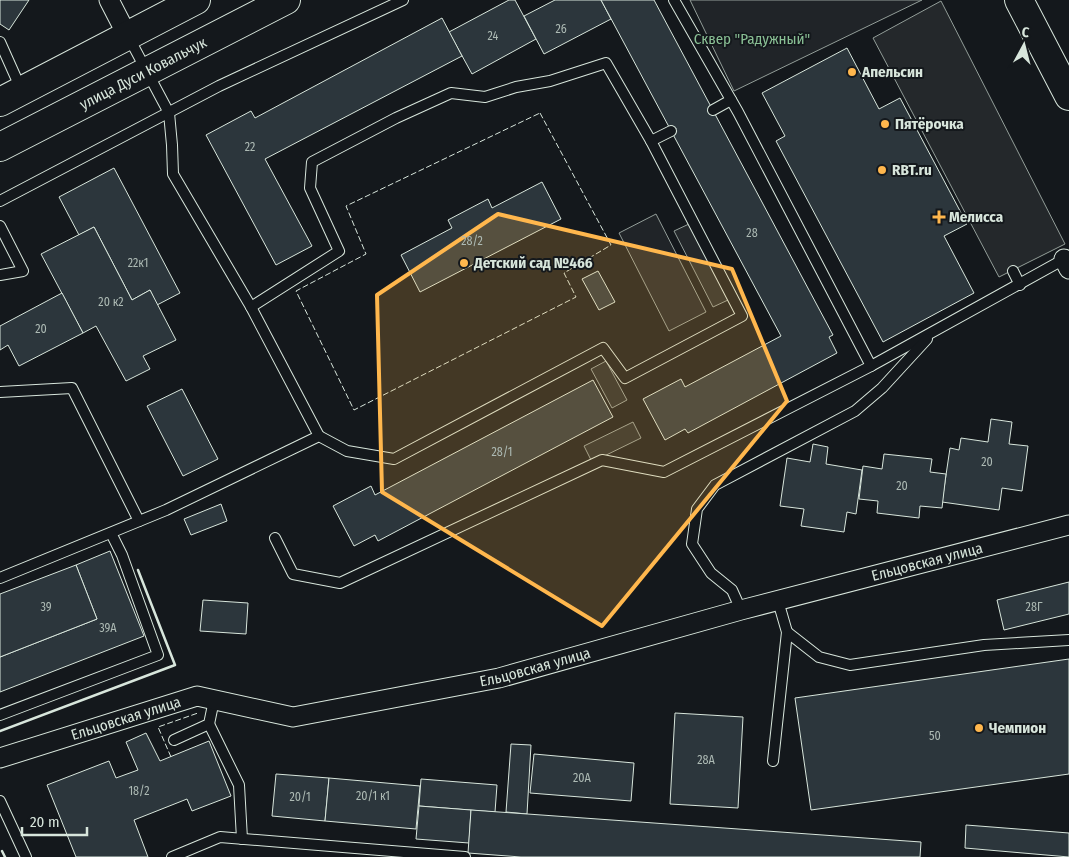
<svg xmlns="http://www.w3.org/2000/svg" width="1069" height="857" viewBox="0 0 1069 857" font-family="'Fira Sans Condensed',sans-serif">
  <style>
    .green { fill: #202428; stroke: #939e99 }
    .parking { fill: #24282b; stroke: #939e99 }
    .building { fill: #2c363c; stroke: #d8e6dc }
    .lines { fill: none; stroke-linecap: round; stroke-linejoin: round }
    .lane-casing { stroke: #d8e6dc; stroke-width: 12 }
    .street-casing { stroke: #d8e6dc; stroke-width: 21 }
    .primary-casing { stroke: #d8e6dc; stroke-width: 30 }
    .lane { stroke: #14181c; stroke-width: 10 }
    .street { stroke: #14181c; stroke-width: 19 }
    .primary { stroke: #14181c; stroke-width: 28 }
    .fence { stroke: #d8e6dc; stroke-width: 1; stroke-dasharray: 6 2.5; stroke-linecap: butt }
    .wall { stroke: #d8e6dc; stroke-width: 2.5 }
    .marked { fill: #ffb74d; fill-opacity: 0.2; stroke: #ffb74d; stroke-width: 4; stroke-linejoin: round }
    .poi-dot { fill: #ffb74d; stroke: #14181c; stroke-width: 2 }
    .labels { text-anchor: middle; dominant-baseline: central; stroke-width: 4; stroke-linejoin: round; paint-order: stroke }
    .number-label { font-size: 12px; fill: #adbab4 }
    .park-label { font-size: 15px; fill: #8ac095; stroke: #14181c }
    .poi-label { font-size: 15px; font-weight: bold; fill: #d8e6dc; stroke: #14181c; text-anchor: start }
    .street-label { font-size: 15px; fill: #d8e6dc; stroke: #14181c }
  </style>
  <rect width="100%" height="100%" fill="#14181c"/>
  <g class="green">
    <polygon points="690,0 922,0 734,91"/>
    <polygon points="656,214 706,312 669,331 619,233"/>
  </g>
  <g class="parking">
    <polygon points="941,1 1065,244 999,277 873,38"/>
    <polygon points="689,224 728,300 713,307 674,231"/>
    <polygon points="606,361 627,400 612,408 591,369"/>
    <polygon points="633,422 641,438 592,462 584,446"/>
  </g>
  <g class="building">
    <polygon points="0,0 29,0 9,30 0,24"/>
    <polygon points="509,0 515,0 536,39 472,74 449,32"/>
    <polygon points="555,0 601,0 611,19 544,54 524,16"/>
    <polygon points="601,0 654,0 833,335 829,337 837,353 688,433 685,429 665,440 643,399 681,379 685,387 781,336"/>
    <polygon points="442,18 462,56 265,159 312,246 276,265 206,135 251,111 255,118"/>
    <polygon points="847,48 879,109 900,98 967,224 944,236 974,293 883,342 776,141 785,136 762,93"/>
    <polygon points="114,168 180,293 157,305 150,290 132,300 94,227 79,235 59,197"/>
    <polygon points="542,182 561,219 420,292 401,255 452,228 448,220 488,199 492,208"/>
    <polygon points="94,227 132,300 150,290 176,340 143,356 150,369 126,381 96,326 83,333 41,254"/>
    <polygon points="598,271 615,302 599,310 582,279"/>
    <polygon points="62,293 83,333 19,366 8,345 0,350 0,326"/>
    <polygon points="593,380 613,417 378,541 375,535 354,546 333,506 371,486 375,495"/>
    <polygon points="182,389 218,459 183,476 147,406"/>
    <polygon points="991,419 1012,422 1009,444 1028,446 1022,491 1002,488 999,510 942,502 950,448 959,450 961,438 988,442"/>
    <polygon points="813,444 828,447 826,464 862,470 856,514 847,512 844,532 801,526 804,509 780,506 787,458 810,462"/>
    <polygon points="884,454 932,459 930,472 946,474 942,508 920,506 919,518 877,513 878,501 859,499 863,466 882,469"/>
    <polygon points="221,504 227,521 191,535 184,519"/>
    <polygon points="110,551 144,636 0,692 0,657 97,619 76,565"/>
    <polygon points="76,565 97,619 0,657 0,594"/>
    <polygon points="1069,582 1069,614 1004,630 997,600"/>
    <polygon points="203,600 248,603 246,634 200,631"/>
    <polygon points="1069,659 1069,774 811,810 795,698"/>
    <polygon points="675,713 743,717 738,808 670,804"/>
    <polygon points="146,733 160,761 209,741 231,796 192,811 187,799 134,820 148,857 76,857 47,785 109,761 116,778 138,770 126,742"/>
    <polygon points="511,744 531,745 527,814 506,812"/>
    <polygon points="534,754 634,763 631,801 530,793"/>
    <polygon points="276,774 329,778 325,821 272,816"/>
    <polygon points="329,778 420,786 416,829 325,821"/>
    <polygon points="421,779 497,785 495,812 419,806"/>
    <polygon points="419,806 471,810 469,843 416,839"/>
    <polygon points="471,810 921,842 920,857 521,857 468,853"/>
    <polygon points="966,825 1069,833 1069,857 965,848"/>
  </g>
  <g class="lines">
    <g class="lane-casing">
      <g id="lane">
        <polyline points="674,0 738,112 871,366"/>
        <polyline points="128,36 169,113 172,145 173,174 251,307 319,436"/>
        <polyline points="0,42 21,89"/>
        <polyline points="713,110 731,100"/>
        <polyline points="651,141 671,131"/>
        <polyline points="0,201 219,86 403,0"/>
        <polyline points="0,226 23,271 0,275"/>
        <polyline points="1013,271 1020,285"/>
        <polyline points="0,392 72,388 139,521"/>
        <polyline points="275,538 293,574 340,583 602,460 664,472 871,366 1068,257"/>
        <polyline points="0,578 166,510 319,436 347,451 394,459 603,348 625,378 742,316 651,141 606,63 550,81 516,87 485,97 451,93 396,118 312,162 310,188 339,251 251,307"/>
        <polyline points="741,610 732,590 711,573 692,544 697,509 715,485 855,411 882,388 927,339"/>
        <polyline points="787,632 819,657 850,665 984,645 1069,640"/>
        <polyline points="0,715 158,655 122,555 111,533"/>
        <polyline points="209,724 239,785 242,839"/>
        <polyline points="174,740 209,724 214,700"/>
        <polyline points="773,761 787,632 778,601"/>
        <polyline points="0,801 26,857"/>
        <polyline points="172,857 220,837 465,857"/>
      </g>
    </g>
    <g class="street-casing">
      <g id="street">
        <polyline points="109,0 127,35"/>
        <polyline points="1064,259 1069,269"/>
        <path id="s1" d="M0,758L197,696L293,717L499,678L741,610L1069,525"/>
      </g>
    </g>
    <g class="primary-casing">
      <g id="primary">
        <polyline points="1019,0 1069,96"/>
        <polyline points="0,102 196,0"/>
        <path id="s2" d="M0,147L286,0"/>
      </g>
    </g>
    <use href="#lane" class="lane"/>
    <use href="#street" class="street"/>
    <use href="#primary" class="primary"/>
    <g class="fence">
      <polygon points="540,113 611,245 564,273 576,297 354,410 296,291 366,254 346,206"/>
      <polyline points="171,757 158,727 198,713"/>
    </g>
    <g class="wall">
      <polyline points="0,731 175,665 138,570"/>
      <polyline points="2,851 5,857"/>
    </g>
  </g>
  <path class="marked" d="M498,214L732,269L787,401L602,626L382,492L377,295Z"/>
  <g class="poi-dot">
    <circle cx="852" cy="72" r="5"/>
    <circle cx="885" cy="124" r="5"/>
    <circle cx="882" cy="170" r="5"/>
    <path d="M936.5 209.5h5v5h5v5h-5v5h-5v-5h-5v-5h5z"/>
    <circle cx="464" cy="263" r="5"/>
    <circle cx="979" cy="728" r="5"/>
  </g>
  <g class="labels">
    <g class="number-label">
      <text x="561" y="29">26</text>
      <text x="493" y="36">24</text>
      <text x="250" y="147">22</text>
      <text x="752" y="233">28</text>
      <text x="472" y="241">28/2</text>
      <text x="138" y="263">22к1</text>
      <text x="111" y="302">20 к2</text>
      <text x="41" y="329">20</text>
      <text x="502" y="452">28/1</text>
      <text x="987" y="462">20</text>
      <text x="902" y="486">20</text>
      <text x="46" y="607">39</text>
      <text x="1034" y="607">28Г</text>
      <text x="108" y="628">39А</text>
      <text x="935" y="736">50</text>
      <text x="706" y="760">28А</text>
      <text x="582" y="778">20А</text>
      <text x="139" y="791">18/2</text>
      <text x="373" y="796">20/1 к1</text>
      <text x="300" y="797">20/1</text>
    </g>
    <g class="park-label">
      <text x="752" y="39">Сквер "Радужный"</text>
    </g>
    <g class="poi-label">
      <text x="862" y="72">Апельсин</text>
      <text x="895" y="124">Пятёрочка</text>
      <text x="892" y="170">RBT.ru</text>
      <text x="949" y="217">Мелисса</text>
      <text x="474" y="263">Детский сад №466</text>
      <text x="989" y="728">Чемпион</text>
    </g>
    <g class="street-label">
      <text stroke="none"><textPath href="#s2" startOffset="161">улица Дуси Ковальчук</textPath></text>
      <text stroke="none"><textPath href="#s1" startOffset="958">Ельцовская улица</textPath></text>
      <text stroke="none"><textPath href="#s1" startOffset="552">Ельцовская улица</textPath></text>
      <text stroke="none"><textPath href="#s1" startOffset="132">Ельцовская улица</textPath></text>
    </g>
  </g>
  <g transform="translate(1024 45) rotate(7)" stroke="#14181c" stroke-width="4" paint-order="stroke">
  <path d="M0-4L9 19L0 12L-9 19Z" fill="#d8e6dc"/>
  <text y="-8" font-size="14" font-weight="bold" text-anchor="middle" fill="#d8e6dc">С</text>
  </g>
  <path d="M22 827v8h65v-8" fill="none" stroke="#d8e6dc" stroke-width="2.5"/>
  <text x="30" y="827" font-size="15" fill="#d8e6dc" stroke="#14181c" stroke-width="4" paint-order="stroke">20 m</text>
</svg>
